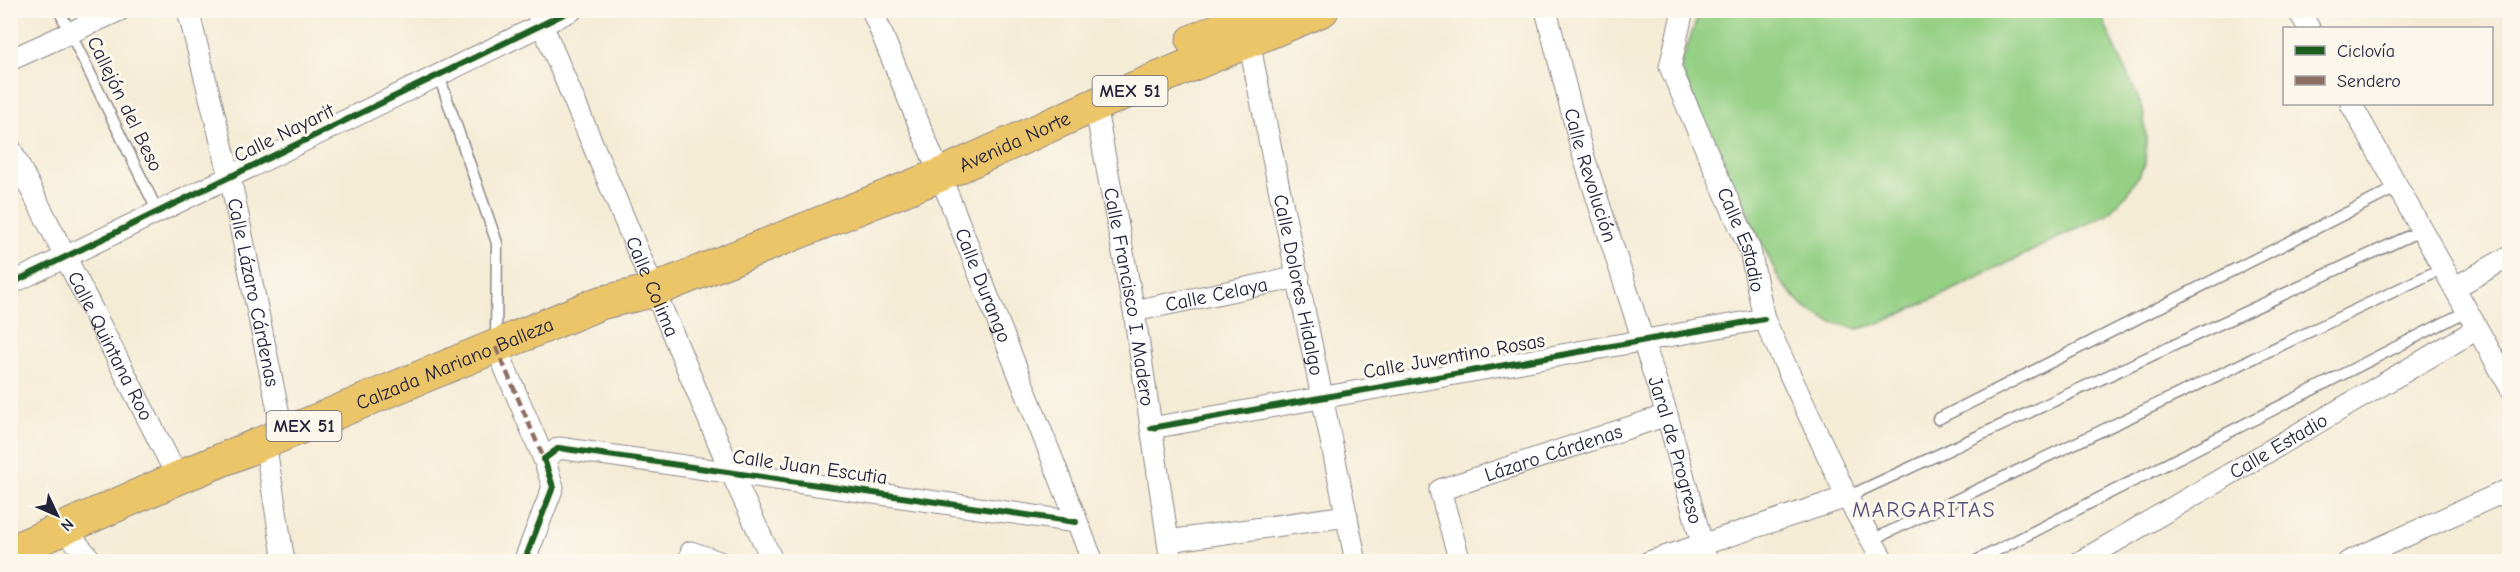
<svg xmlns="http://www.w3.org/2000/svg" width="2520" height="572" viewBox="0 0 2520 572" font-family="'Comic Neue',sans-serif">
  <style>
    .grass { fill: #95d085; stroke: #5c7960; stroke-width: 1.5 }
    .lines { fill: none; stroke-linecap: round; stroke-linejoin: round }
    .lane-casing { stroke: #8c8788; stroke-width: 13 }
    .street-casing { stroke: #8c8788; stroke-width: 23 }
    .primary-casing { stroke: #8c8788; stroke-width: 35 }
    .lane { stroke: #fff; stroke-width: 10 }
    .street { stroke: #fff; stroke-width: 21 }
    .primary { stroke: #edc569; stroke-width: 33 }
    .quiet { stroke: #8d6e63; stroke-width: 4.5; stroke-dasharray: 9 4.5; stroke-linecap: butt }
    .cycleway-casing { stroke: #fbf7ec; stroke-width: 10 }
    .cycleway { stroke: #1b5e20; stroke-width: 6 }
    .labels { text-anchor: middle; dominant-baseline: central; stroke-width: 6; stroke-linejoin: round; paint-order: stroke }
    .shield { fill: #fbf7ec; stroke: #636270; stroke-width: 1.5 }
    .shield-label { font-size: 18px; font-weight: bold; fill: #22223b }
    .street-label { font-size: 20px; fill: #22223b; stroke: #fbf7ec }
    .quarter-label { font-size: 22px; letter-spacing: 1.5px; fill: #57507b; stroke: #fbf7ec }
  </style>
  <rect width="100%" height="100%" fill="#fbf7ec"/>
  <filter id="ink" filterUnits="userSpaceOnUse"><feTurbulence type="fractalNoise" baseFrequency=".0167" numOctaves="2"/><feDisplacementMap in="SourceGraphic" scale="12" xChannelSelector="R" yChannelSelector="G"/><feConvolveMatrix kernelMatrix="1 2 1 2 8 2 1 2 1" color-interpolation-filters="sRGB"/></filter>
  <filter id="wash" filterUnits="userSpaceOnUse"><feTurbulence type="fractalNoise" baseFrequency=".008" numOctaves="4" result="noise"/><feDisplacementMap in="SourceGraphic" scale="24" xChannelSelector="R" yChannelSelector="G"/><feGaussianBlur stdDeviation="1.35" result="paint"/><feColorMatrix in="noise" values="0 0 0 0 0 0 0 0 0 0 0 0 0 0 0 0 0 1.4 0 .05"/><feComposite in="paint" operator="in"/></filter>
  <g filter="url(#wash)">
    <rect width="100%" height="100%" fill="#f5ecd6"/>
    <polygon class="grass" points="1700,11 2099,11 2143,109 2146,138 2145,164 2128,193 2107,214 1959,287 1881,323 1857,329 1829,321 1805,308 1780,281 1736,189 1731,192 1680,66"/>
  </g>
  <g filter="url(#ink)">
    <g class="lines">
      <g class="lane-casing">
        <g id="lane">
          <polyline points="59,10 158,212"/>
          <polyline points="439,76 497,243 496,340"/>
          <polyline points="1938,419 2398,187"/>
          <polyline points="1847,497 2422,230"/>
          <polyline points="1874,539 2443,268"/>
          <polyline points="1974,562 2467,311"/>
        </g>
      </g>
      <g class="street-casing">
        <g id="street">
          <path id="s1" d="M188,10L230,177L283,434"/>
          <path id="s2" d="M536,10L731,472L773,562"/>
          <path id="s3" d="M872,10L940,175L1093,562"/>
          <path id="s4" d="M1546,10L1581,148L1667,415L1707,562"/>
          <path id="s5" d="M1683,10L1670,67L1750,250L1764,319L1847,497L1884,562"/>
          <polyline points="2298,10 2309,28"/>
          <path id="s6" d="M1249,42L1356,562"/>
          <polyline points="10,60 120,10"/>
          <polyline points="2351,104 2510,387"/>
          <path id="s7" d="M1095,105L1134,311L1171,562"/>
          <path id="s8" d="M10,148L178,478"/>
          <polyline points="10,284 572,10"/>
          <polyline points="2454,288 2510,256"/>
          <path id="s9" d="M1134,311L1299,277"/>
          <polyline points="496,347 544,459 553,487 524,562"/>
          <polyline points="1151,428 1764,319"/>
          <polyline points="265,442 284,562"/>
          <polyline points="544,459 559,448 1076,522"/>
          <polyline points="64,529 93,562"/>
          <polyline points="1168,541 1347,516"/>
          <polyline points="691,552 719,562"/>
          <path id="s10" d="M1460,562L1440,490L1667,415"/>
          <polyline points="1649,562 1847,497"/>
          <path id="s11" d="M2080,562L2477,329"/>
          <polyline points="2348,562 2510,489"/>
        </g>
      </g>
      <g class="primary-casing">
        <g id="primary">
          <polyline points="1193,41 1265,10"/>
          <path id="s12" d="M10,552L178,478L600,303L652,291L940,175L1095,105L1322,10"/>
        </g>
      </g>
      <use href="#lane" class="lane"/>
      <use href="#street" class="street"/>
      <use href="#primary" class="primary"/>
      <polyline class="quiet" points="496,347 544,459"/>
      <g class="cycleway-casing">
        <g id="cycleway">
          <polyline points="10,284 572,10"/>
          <polyline points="1151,428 1764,319"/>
          <polyline points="524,562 553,487 544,459 559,448 1076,522"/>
        </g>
      </g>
      <use href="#cycleway" class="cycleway"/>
    </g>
  </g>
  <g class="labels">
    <g class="shield">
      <rect x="1092.5" y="76" width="75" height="30" rx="4.5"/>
      <rect x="266.5" y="411" width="75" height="30" rx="4.5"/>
    </g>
    <g class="shield-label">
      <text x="1130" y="91">MEX 51</text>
      <text x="304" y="426">MEX 51</text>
    </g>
    <g class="street-label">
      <text transform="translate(125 104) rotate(64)">Callejón del Beso</text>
      <text transform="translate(284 133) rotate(-26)">Calle Nayarit</text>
      <text stroke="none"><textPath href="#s12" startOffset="1086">Avenida Norte</textPath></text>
      <text stroke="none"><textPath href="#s4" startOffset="171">Calle Revolución</textPath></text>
      <text stroke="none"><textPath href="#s5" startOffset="246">Calle Estadio</textPath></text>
      <text stroke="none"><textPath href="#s6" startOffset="248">Calle Dolores Hidalgo</textPath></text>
      <text stroke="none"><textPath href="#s3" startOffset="297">Calle Durango</textPath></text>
      <text stroke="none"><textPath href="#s2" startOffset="300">Calle Colima</textPath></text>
      <text stroke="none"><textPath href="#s1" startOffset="290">Calle Lázaro Cárdenas</textPath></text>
      <text stroke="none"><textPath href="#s9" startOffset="84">Calle Celaya</textPath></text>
      <text stroke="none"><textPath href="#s7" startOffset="195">Calle Francisco I. Madero</textPath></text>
      <text stroke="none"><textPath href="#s8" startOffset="222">Calle Quintana Roo</textPath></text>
      <text transform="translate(1454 356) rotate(-10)">Calle Juventino Rosas</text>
      <text stroke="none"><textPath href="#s12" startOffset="483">Calzada Mariano Balleza</textPath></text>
      <text stroke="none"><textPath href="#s11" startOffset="230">Calle Estadio</textPath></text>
      <text stroke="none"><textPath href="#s4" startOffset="459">Jaral de Progreso</textPath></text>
      <text stroke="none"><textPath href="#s10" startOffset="194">Lázaro Cárdenas</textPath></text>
      <text transform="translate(810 467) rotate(8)">Calle Juan Escutia</text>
    </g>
    <g class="quarter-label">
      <text x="1924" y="510">MARGARITAS</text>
    </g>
  </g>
  <rect width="2520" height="572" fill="none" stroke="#fbf7ec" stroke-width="36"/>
  <rect x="2283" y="27" width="210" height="78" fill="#fbf7ec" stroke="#a4a2a5" stroke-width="1.5"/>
  <rect x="2295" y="46" width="30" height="9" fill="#1b5e20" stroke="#a4a2a5" stroke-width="1.5"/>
  <text x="2337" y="57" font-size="18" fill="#22223b">Ciclovía</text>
  <rect x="2295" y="76" width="30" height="9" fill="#8d6e63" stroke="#a4a2a5" stroke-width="1.5"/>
  <text x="2337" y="87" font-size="18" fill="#22223b">Sendero</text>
  <g transform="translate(57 515) rotate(134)" stroke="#fbf7ec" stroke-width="4.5" paint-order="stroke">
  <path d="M0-4.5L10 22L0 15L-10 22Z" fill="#22223b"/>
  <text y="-9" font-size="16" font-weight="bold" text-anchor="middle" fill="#22223b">N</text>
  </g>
</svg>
